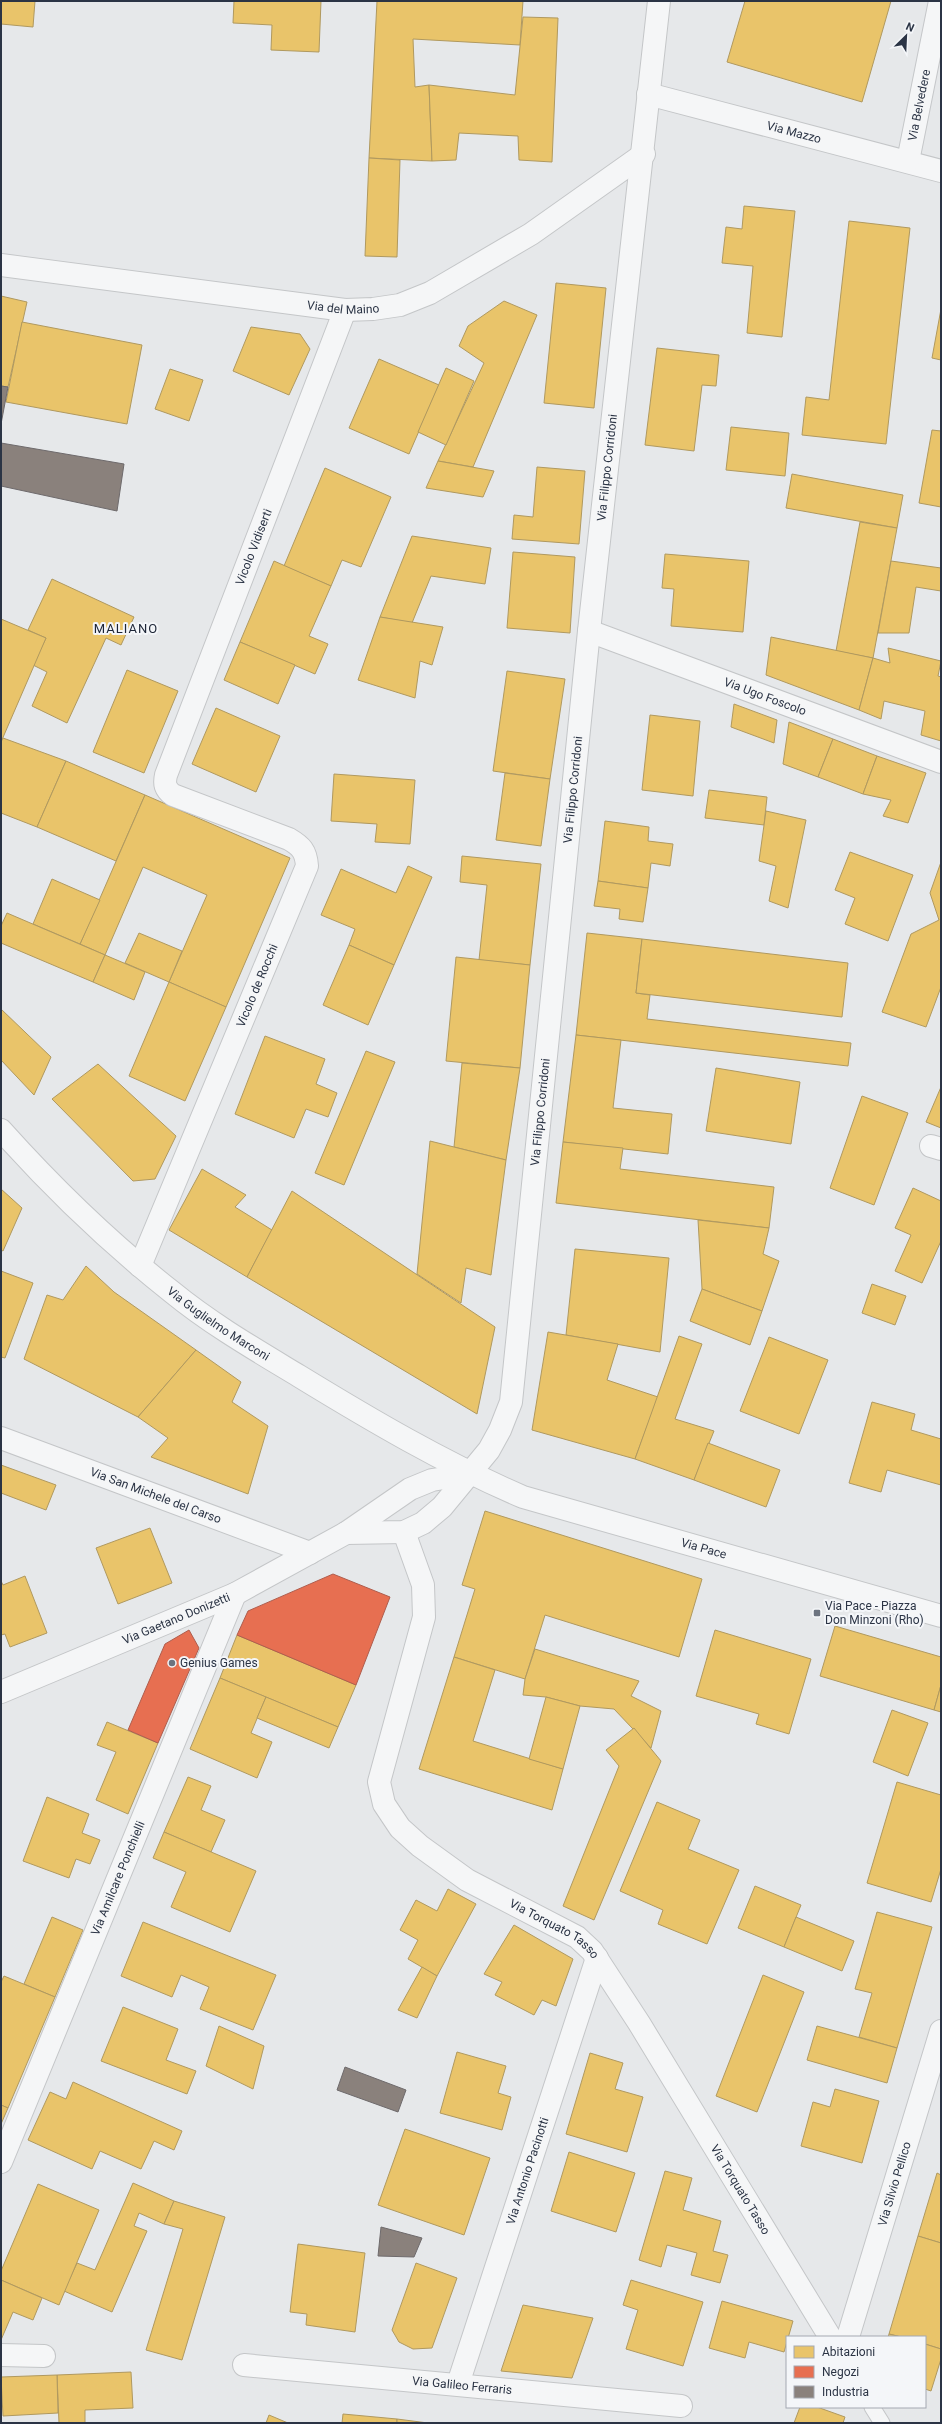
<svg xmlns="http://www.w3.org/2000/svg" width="942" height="2424" viewBox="0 0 942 2424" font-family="Roboto,sans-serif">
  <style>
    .homes { fill: #e9c46a; stroke: #b0995f }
    .shops { fill: #e76f51; stroke: #af5d4d }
    .industry { fill: #8a817c; stroke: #6e6a6c }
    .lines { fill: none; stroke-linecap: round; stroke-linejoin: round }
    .service-casing { stroke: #c4c6c8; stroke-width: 17 }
    .minor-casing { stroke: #c4c6c8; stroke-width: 24 }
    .tertiary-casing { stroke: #c4c6c8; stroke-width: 24 }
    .service { stroke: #f5f6f7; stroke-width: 15 }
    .minor { stroke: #f5f6f7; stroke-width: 22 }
    .tertiary { stroke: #f5f6f7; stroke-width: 22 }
    .poi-dot { fill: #6c737f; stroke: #f4f6f9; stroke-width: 1.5 }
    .labels { text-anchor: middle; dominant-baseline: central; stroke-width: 4; stroke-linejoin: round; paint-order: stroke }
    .street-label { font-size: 12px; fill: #2b3445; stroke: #f4f6f9 }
    .poi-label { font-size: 12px; fill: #2b3445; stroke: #f4f6f9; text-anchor: start }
    .neighbourhood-label { font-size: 13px; letter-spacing: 1px; fill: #1d2536; stroke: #f4f6f9 }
  </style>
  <rect width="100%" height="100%" fill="#e6e8ea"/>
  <g class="homes">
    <polygon points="1,1 35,1 33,27 1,24"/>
    <polygon points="234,1 321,1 319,52 271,50 272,25 233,23"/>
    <polygon points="377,1 523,1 520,45 413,39 415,87 429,85 432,161 369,158"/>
    <polygon points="745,1 891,1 862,102 727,62"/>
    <polygon points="523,17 558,18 552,162 519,160 518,136 459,133 456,160 432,161 429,85 515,95"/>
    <polygon points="369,158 400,160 397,257 365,256"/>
    <polygon points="744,206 795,211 782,337 747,333 753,266 722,263 726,227 742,229"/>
    <polygon points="849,221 910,228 886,444 802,435 806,397 829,400"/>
    <polygon points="556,283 606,288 594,408 544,403"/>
    <polygon points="1,296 27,302 8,387 1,386"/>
    <polygon points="504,301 537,315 473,467 438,461 484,363 459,346 468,326"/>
    <polygon points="941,309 941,360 932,358"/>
    <polygon points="22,322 142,345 127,424 6,402"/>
    <polygon points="251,327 300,334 310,349 289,395 233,371"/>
    <polygon points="657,348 719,355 716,386 702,385 694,451 645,445"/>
    <polygon points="379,359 439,385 409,454 349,428"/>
    <polygon points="446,368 474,381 446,445 418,432"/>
    <polygon points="170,369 203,380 189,421 155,409"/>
    <polygon points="731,427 789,433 785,476 726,470"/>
    <polygon points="932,430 941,431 941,507 919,503"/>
    <polygon points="438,461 494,471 483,497 426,488"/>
    <polygon points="537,467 585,471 579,544 512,539 514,515 533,517"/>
    <polygon points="325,468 391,497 361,567 342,560 331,586 284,566"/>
    <polygon points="792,474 903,495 897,528 786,508"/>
    <polygon points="860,522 897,528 873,658 836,651"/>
    <polygon points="412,536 491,548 485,584 431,576 412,623 380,617"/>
    <polygon points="513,552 575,557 570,633 507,628"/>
    <polygon points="665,554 749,561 743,632 671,626 674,589 662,588"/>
    <polygon points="274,561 331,586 309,636 328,644 315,674 240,642"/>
    <polygon points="891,561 941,568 941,591 916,587 909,633 878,633"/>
    <polygon points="52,579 134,617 121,645 106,638 67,723 32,706 47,672 33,665 46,638 28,630"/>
    <polygon points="380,617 443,627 432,665 420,661 415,698 358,680"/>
    <polygon points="1,619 46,638 1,742"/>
    <polygon points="771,637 873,658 859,710 766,675"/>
    <polygon points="240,642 295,665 278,704 224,680"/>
    <polygon points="888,648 941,661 938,676 941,677 941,741 921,735 925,711 884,701 881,719 859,710 873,658 890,663"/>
    <polygon points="127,670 178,691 144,773 93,752"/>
    <polygon points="507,671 565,679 550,779 493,771"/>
    <polygon points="734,704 777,720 774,743 731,727"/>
    <polygon points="216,708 280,736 256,792 192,764"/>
    <polygon points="650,715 700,721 693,796 642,790"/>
    <polygon points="789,722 833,739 818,777 783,764"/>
    <polygon points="3,738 66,761 37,827 1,813 1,742"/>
    <polygon points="833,739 877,756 863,794 818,777"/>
    <polygon points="877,756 926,773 908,823 883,816 891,800 863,794"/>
    <polygon points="66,761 145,795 116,861 37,827"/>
    <polygon points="505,773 550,779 541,846 496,840"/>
    <polygon points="334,774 415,780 410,844 375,842 377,824 331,821"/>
    <polygon points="709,790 767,797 764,825 705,818"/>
    <polygon points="145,795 290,858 226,1007 169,982 207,895 143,867 105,955 80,944"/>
    <polygon points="766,811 806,820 788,908 769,901 776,866 759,861"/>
    <polygon points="605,821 649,827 648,841 673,844 670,866 651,863 648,888 598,881"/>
    <polygon points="850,852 913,875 888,941 845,924 855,898 835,890"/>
    <polygon points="462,856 541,864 530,965 479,960 487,885 460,882"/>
    <polygon points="941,862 941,987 926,1027 882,1012 911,934 939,920 930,893"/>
    <polygon points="408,866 432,877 394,965 349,945 355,929 321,915 341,869 396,893"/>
    <polygon points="52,879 100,900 80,944 33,924"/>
    <polygon points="598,881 648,888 643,922 619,919 620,909 594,906"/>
    <polygon points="7,913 105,955 93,982 1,943 1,926"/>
    <polygon points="139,933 182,951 169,982 125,963"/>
    <polygon points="587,933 642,939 636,993 650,995 647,1019 851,1043 848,1066 576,1035"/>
    <polygon points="642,939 848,963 842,1017 636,993"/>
    <polygon points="349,945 394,965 368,1025 323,1005"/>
    <polygon points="105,955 145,972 134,1000 93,982"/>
    <polygon points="456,957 530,965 520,1068 446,1061"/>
    <polygon points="169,982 226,1007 185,1101 129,1076"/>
    <polygon points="1,1009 51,1057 34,1095 1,1060"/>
    <polygon points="576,1035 621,1040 613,1108 672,1114 668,1154 563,1142"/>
    <polygon points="265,1036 325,1059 316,1084 337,1093 328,1117 306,1109 294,1138 235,1114"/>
    <polygon points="366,1051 395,1062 344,1185 315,1173"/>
    <polygon points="462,1063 520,1068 506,1160 454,1147"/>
    <polygon points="98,1064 176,1136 155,1179 133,1181 52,1099"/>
    <polygon points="716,1068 800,1082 791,1144 706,1131"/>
    <polygon points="941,1087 941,1128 926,1122"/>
    <polygon points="862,1096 908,1113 874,1205 830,1188"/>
    <polygon points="430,1141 506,1160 491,1275 466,1268 461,1303 417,1274"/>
    <polygon points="563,1142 623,1148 620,1169 774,1187 769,1228 556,1203"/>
    <polygon points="202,1169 246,1195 235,1207 272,1230 247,1277 169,1230"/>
    <polygon points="913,1188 941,1201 941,1241 922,1283 895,1271 911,1235 895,1228"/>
    <polygon points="1,1189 22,1208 3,1251 1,1250"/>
    <polygon points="292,1191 495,1327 477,1414 247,1277"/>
    <polygon points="698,1220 769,1228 763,1254 779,1261 762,1311 702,1289"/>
    <polygon points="575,1249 669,1258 660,1352 566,1335"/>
    <polygon points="86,1266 114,1292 196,1350 138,1417 24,1359 47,1295 63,1300"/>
    <polygon points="1,1271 33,1283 5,1358 1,1357"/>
    <polygon points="872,1284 906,1296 895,1325 862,1313"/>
    <polygon points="702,1289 762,1311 750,1345 690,1321"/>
    <polygon points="548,1332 618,1344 607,1380 658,1397 635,1459 532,1430"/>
    <polygon points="679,1336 702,1344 675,1419 714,1431 694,1480 635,1459"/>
    <polygon points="769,1337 828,1360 799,1434 740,1411"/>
    <polygon points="196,1350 241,1382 232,1402 268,1426 248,1494 151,1457 168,1438 138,1417"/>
    <polygon points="872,1402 915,1414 911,1430 941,1439 941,1485 887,1470 881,1492 849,1483"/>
    <polygon points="708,1443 780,1470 766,1507 694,1480"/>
    <polygon points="1,1465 56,1485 46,1510 1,1493"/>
    <polygon points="485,1511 702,1579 679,1657 545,1615 525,1679 454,1657 475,1589 462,1585"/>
    <polygon points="150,1528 172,1583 118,1604 96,1548"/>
    <polygon points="25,1576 47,1633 10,1647 5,1634 1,1635 1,1581 3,1585"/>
    <polygon points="835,1626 941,1657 941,1685 934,1710 820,1676"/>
    <polygon points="715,1630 811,1659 789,1734 756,1724 759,1714 696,1696"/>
    <polygon points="237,1635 356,1685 338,1727 220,1678"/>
    <polygon points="535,1649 639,1681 631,1696 661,1711 651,1748 614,1709 580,1706 546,1697 523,1695 525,1679"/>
    <polygon points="454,1657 495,1670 473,1741 563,1769 552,1810 419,1769"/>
    <polygon points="220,1678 266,1697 251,1733 272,1742 257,1778 190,1749"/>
    <polygon points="941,1685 941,1712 934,1710"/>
    <polygon points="266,1697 338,1727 329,1748 257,1718"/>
    <polygon points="546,1697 580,1706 563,1769 529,1759"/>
    <polygon points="892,1710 928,1723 908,1776 873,1762"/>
    <polygon points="107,1722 158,1743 128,1814 96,1800 116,1752 97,1745"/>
    <polygon points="634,1728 661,1761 594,1920 563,1906 619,1766 606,1750"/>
    <polygon points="188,1777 211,1786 201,1810 225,1820 211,1852 164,1832"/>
    <polygon points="897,1782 941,1795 941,1869 931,1902 867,1883"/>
    <polygon points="47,1797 89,1814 82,1833 100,1840 90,1864 76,1859 69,1878 23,1861"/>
    <polygon points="657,1802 700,1820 688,1849 739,1870 707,1944 658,1924 663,1910 620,1891"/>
    <polygon points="164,1832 256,1871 230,1932 171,1907 186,1872 153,1858"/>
    <polygon points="755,1886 801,1905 784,1947 738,1928"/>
    <polygon points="448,1889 476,1904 437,1976 408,1959 418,1940 400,1930 416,1900 437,1911"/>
    <polygon points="877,1912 932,1927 897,2048 859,2037 872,1993 855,1989"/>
    <polygon points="52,1917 83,1930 55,1997 24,1984"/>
    <polygon points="796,1917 854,1941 842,1971 784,1947"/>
    <polygon points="143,1922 276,1975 253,2030 200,2009 209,1987 181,1975 172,1997 121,1976"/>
    <polygon points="514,1925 573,1959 556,2006 542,2000 534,2015 495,1995 502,1982 484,1974"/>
    <polygon points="422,1967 437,1976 417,2018 398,2010"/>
    <polygon points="763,1975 804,1992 757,2112 716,2096"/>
    <polygon points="4,1976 55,1997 8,2108 1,2105 1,1982"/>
    <polygon points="123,2007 178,2029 166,2060 196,2071 187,2094 101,2061"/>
    <polygon points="219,2026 264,2046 253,2089 206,2066"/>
    <polygon points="817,2026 897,2048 887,2083 807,2060"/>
    <polygon points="457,2052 506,2066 498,2093 511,2097 502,2130 440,2113"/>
    <polygon points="590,2053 623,2063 615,2089 643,2097 627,2152 566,2134"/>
    <polygon points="73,2082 182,2131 174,2150 154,2141 141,2169 100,2151 92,2169 28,2140 50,2092 66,2099"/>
    <polygon points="835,2089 879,2101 862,2163 801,2146 813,2102 830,2107"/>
    <polygon points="1,2105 8,2108 1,2124"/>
    <polygon points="405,2129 490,2158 464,2235 378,2205"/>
    <polygon points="569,2152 635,2173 616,2232 551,2211"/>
    <polygon points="665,2171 692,2178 683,2210 721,2221 713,2251 728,2255 720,2283 691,2275 697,2253 667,2245 661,2267 639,2260"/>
    <polygon points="937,2173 941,2175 941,2243 918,2236"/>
    <polygon points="133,2183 174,2201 164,2224 139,2213 134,2226 147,2231 112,2312 64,2291 77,2263 95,2270"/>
    <polygon points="38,2184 99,2210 59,2305 1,2280 1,2271"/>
    <polygon points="174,2201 225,2217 182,2360 146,2350 183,2229 164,2224"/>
    <polygon points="918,2236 941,2243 941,2349 925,2344 925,2337 901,2337 889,2334"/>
    <polygon points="298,2244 365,2253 355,2332 306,2325 307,2314 290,2312"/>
    <polygon points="416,2263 457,2278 432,2348 413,2349 399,2342 392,2330"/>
    <polygon points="1,2280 42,2298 33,2320 13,2312 1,2340"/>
    <polygon points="631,2280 703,2302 683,2366 626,2349 638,2310 623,2305"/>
    <polygon points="722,2301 793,2321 784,2352 749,2342 745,2358 709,2348"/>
    <polygon points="523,2305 593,2318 572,2378 501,2371"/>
    <polygon points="889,2334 901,2337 888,2337"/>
    <polygon points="925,2344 941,2349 941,2359 931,2391 925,2389"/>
    <polygon points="131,2372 133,2408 85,2410 85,2423 59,2423 57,2375"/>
    <polygon points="57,2375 58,2413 3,2416 1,2377"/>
    <polygon points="800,2407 817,2407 845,2417 843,2423 794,2423"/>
    <polygon points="343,2414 397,2419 397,2423 342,2423"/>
    <polygon points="269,2415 288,2423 266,2423"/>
    <polygon points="397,2419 428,2423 397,2423"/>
  </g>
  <g class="shops">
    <polygon points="333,1574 390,1597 356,1685 237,1635 248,1611"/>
    <polygon points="189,1630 199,1648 158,1743 128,1730 165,1644"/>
  </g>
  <g class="industry">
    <polygon points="1,386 8,387 1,424"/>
    <polygon points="1,443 124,464 117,511 1,486"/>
    <polygon points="345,2067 406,2090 398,2112 337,2090"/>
    <polygon points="381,2227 422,2238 414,2257 378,2256"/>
  </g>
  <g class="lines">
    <g class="service-casing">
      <polyline id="service" points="872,2407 882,2423"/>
    </g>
    <g class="minor-casing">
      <g id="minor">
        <path id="s1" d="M648,94L941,171"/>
        <path id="s2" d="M908,161L940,1"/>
        <path id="s3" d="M1,265L345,310L373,309L400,305L430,293L531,234L644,154"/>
        <path id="s4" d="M589,631L941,762"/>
        <polyline points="931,1146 941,1149"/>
        <path id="s5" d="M140,1266L307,866C306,851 301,846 289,839L173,795C165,789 164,784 166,775L345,310"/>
        <path id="s6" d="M1,1438L310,1553"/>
        <path id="s7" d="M404,1532L423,1585L424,1617L379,1782L384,1804L400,1828L420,1846L467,1880L577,1937L592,1951L639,2023L830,2337"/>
        <path id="s8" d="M346,1533L404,1532L423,1523L442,1507L489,1450L500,1430L511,1402L589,631L659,1"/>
        <path id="s9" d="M1,1692L235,1594L346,1533L410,1489L432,1480L469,1474"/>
        <path id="s10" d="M1,2162L235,1594"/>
        <path id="s11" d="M848,2337L941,2031"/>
        <polyline points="1,2355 44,2356"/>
        <path id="s12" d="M244,2365L681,2406"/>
        <path id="s13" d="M458,2384L597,1958"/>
      </g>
    </g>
    <g class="tertiary-casing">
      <g id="tertiary">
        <path id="s14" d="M1,1130C53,1188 111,1244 172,1292C211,1324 256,1350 299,1376C371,1420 444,1463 523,1497L941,1616"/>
      </g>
    </g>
    <use href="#service" class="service"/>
    <use href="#minor" class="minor"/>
    <use href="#tertiary" class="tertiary"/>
  </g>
  <g class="poi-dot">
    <rect x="813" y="1609" width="8" height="8" rx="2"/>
    <circle cx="172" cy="1663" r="4"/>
  </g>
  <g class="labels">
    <g class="street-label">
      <text stroke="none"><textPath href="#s2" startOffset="57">Via Belvedere</textPath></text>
      <text stroke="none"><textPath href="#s1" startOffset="151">Via Mazzo</textPath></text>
      <text stroke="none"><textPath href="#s3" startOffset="345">Via del Maino</textPath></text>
      <text stroke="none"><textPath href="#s8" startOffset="1170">Via Filippo Corridoni</textPath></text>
      <text stroke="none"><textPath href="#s5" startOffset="859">Vicolo Vidiserti</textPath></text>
      <text stroke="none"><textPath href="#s4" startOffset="188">Via Ugo Foscolo</textPath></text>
      <text stroke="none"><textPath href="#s8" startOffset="846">Via Filippo Corridoni</textPath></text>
      <text stroke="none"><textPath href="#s5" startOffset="304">Vicolo de Rocchi</textPath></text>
      <text stroke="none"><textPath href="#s8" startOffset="522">Via Filippo Corridoni</textPath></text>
      <text stroke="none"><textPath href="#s14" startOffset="292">Via Guglielmo Marconi</textPath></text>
      <text stroke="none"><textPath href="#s6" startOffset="165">Via San Michele del Carso</textPath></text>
      <text stroke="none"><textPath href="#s14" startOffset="831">Via Pace</textPath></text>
      <text stroke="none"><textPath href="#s9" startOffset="190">Via Gaetano Donizetti</textPath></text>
      <text stroke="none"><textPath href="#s10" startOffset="307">Via Amilcare Ponchielli</textPath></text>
      <text stroke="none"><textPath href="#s7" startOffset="496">Via Torquato Tasso</textPath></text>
      <text stroke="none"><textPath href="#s13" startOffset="224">Via Antonio Pacinotti</textPath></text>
      <text stroke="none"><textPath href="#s11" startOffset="160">Via Silvio Pellico</textPath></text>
      <text stroke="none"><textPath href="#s7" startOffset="821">Via Torquato Tasso</textPath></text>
      <text stroke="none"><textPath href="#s12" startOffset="219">Via Galileo Ferraris</textPath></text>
    </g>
    <g class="poi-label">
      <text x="825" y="1606">Via Pace - Piazza<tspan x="825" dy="14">Don Minzoni (Rho)</tspan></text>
      <text x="180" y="1663">Genius Games</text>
    </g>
    <g class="neighbourhood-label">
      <text x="126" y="628">MALIANO</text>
    </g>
  </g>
  <rect width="942" height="2424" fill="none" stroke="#2b3445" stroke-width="4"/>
  <rect x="786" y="2336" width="140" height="72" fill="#f4f6f9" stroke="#a4a8b1"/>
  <rect x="794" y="2346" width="20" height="12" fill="#e9c46a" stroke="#a4a8b1"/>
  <text x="822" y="2356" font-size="12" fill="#2b3445">Abitazioni</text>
  <rect x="794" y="2366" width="20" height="12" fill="#e76f51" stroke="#a4a8b1"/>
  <text x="822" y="2376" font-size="12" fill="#2b3445">Negozi</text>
  <rect x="794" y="2386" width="20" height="12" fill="#8a817c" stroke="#a4a8b1"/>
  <text x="822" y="2396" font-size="12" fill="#2b3445">Industria</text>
  <g transform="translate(906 36) rotate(24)" stroke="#f4f6f9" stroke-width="3" paint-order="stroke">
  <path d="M0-3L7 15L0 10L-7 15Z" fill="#2b3445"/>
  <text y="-6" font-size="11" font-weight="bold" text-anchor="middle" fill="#2b3445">N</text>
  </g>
</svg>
